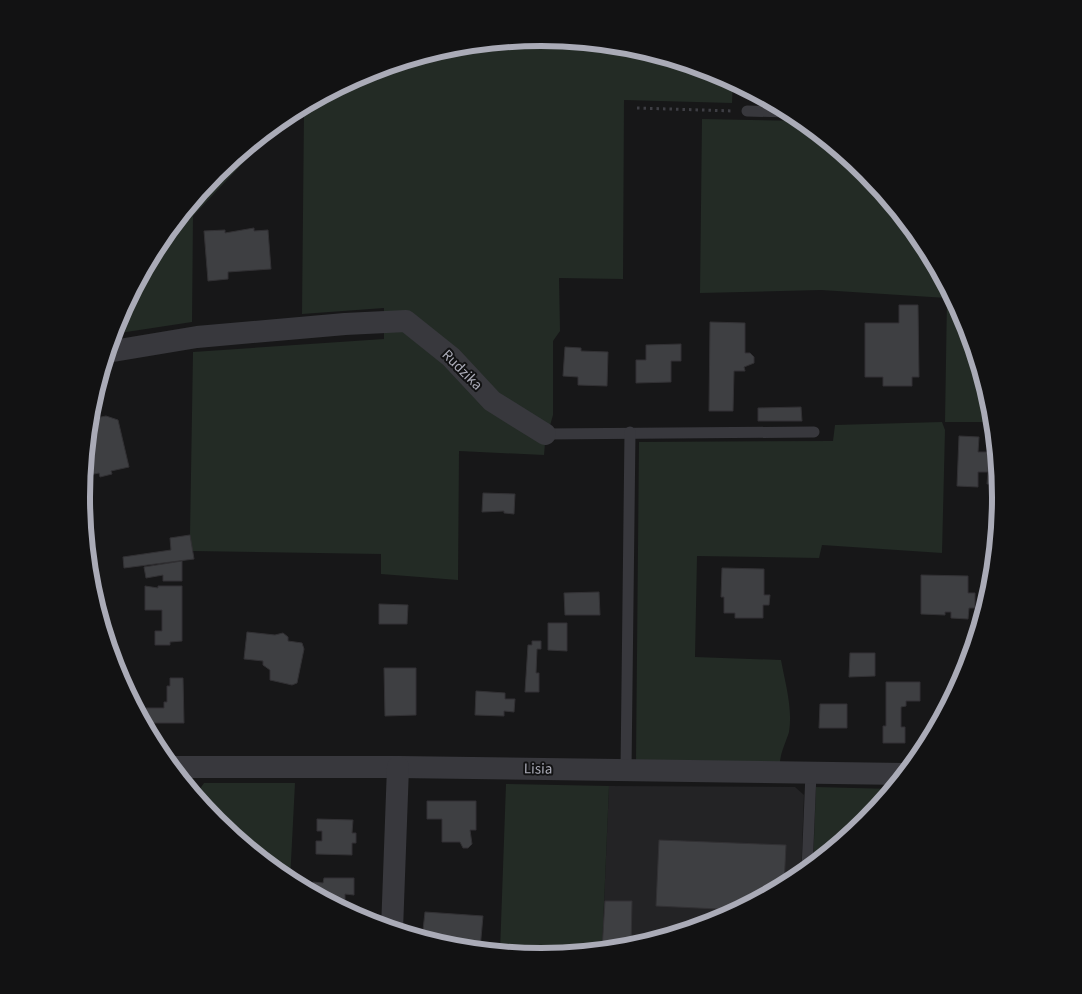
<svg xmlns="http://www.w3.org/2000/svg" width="1082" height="994" viewBox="0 0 1082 994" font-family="'Source Sans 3',sans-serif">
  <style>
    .built { fill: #232325 }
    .green { fill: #232b25 }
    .building { fill: #3e3f42; stroke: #323134 }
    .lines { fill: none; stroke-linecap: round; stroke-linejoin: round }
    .path { stroke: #3e3e44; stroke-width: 3; stroke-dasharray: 2.5 4; stroke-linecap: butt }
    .lane { stroke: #38383d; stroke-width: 11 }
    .street { stroke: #38383d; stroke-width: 22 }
    .labels { text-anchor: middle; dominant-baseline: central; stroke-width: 4; stroke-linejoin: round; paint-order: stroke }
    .street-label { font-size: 15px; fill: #aaabb7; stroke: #121213 }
    .rim { fill: none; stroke: #aaabb7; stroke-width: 6 }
  </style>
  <rect width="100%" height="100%" fill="#171718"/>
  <polygon class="built" points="609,786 795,787 804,795 801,876 717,922 630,948 602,950"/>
  <g class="green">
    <polygon points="541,38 631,46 717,73 733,81 732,103 624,100 623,279 559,278 560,331 553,341 553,415 545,443 544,455 459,451 458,580 381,574 381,554 192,551 190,535 193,352 384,339 384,308 302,314 304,112 292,112 365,72 452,46"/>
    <polygon points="702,119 804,121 866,172 923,242 966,321 992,408 993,422 945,422 947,298 821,290 700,293"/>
    <polygon points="253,141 259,146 193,216 192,322 113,334 117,321 159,241 216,172"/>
    <path d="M942,422L945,430L942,553L822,545L819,558L697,556L695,657L781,660C785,682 793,709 789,732C786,742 781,751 780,762L636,760L639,442L833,441L835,425Z"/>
    <polygon points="204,783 295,783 290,881 216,822 196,798 197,793"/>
    <polygon points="506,784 609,786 602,950 541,956 500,952"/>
    <polygon points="816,787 893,789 866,822 813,865"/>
  </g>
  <g class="building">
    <polygon points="254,228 254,231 268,230 271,269 228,272 228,279 208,281 204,231 225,230 225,233"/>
    <polygon points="899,305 918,305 919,377 912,377 912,386 883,386 883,377 865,377 865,323 899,323"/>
    <polygon points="710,322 745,323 745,353 750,353 754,357 754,363 744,367 745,371 734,371 733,411 709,411"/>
    <polygon points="681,344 681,361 671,361 671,382 636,383 636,360 646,360 646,345"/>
    <polygon points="565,347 581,348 581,351 608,352 607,386 578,385 578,377 563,376"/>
    <polygon points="801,407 802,421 758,421 758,408"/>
    <polygon points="106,416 118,420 129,467 111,471 112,474 100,477 99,473 84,476 89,417 91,419"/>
    <polygon points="959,436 979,437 978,452 996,452 999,484 987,484 988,472 978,472 978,487 957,486"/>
    <polygon points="483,493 515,494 514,514 504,513 504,511 482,512"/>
    <polygon points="190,535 194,559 124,568 123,557 171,550 170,538"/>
    <polygon points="182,561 182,581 163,581 163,575 146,578 144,567"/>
    <polygon points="722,568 764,569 764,595 770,595 769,605 763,605 763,618 735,618 735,613 724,613 724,597 721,597"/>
    <polygon points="921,575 968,576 968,593 975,593 975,608 969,608 968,619 951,618 951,612 945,612 945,615 921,614"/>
    <polygon points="145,586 158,588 158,586 182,586 182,641 170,642 170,645 155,645 155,631 162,631 162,610 145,610"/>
    <polygon points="599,592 600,615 565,615 564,593"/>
    <polygon points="379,604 408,605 407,624 379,624"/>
    <polygon points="548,623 567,623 567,651 548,650"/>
    <polygon points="247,632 275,635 283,633 288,637 288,641 302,643 304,649 297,683 292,685 270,680 270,670 263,665 263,661 244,659"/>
    <polygon points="532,641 541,641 541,649 537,649 536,673 539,673 539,692 525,692 528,645 532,645"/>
    <polygon points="850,653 875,653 875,676 849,677"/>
    <polygon points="384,668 416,668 416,715 385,716"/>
    <polygon points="170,678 183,678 184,723 148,723 146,708 164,708 164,702 167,702 167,686 170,686"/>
    <polygon points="886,682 920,682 920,701 906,701 906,706 901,707 901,727 905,727 905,743 883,743 883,726 886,726"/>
    <polygon points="476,691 505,693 505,699 515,699 514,712 504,711 504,716 475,715"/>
    <polygon points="820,704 847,704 847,728 819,728"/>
    <polygon points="427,801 476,801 476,830 470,830 472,844 468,848 463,848 460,842 442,842 442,819 427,819"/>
    <polygon points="317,819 353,820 352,833 356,833 356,843 352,843 352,855 316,854 316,841 322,841 322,831 317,831"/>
    <polygon points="659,840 786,845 784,885 739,910 656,906"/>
    <polygon points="324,878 354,878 354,895 345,894 345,909 341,908 313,894 313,882 323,883"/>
    <polygon points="605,901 632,901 631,948 602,950"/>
    <polygon points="425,912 483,916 480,949 451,948 422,939"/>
  </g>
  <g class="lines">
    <polyline class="path" points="637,108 734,111"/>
    <g class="lane">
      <polyline points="747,111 790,112"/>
      <polyline points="545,434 814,432"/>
      <polyline points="626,771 630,432"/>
      <polyline points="807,870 811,773"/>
    </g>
    <g class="street">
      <polyline points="107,352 197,337 345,324 406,321 451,357 492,401 545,434"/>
      <polyline points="171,767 398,767 905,774"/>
      <polyline points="392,930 398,767"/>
    </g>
  </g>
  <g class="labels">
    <g class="street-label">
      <text transform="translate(462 370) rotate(45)">Rudzika</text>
      <text transform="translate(538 769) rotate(1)">Lisia</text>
    </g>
  </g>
  <path d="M0 0H1082V994H0ZM90 497a451 451 0 1 1 902 0a451 451 0 1 1-902 0Z" fill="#121213" fill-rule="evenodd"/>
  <path class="rim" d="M90 497a451 451 0 1 1 902 0a451 451 0 1 1-902 0Z"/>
</svg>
